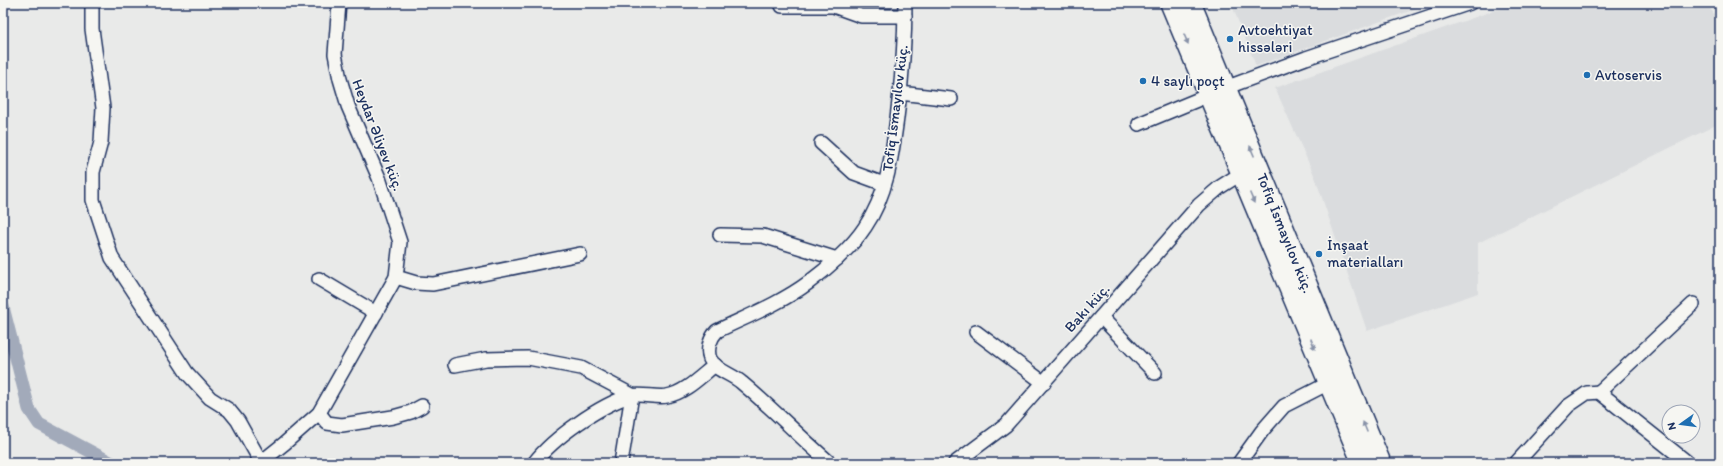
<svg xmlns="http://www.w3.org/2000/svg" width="1723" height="466" viewBox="0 0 1723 466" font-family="Itim,sans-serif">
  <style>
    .built { fill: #dadcde }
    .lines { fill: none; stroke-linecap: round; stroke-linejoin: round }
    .canal { stroke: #a2aaba; stroke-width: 13 }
    .street-casing { stroke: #1b2f5e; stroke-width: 16 }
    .primary-casing { stroke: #1b2f5e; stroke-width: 24 }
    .street { stroke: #f6f6f2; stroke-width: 13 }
    .primary { stroke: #f6f6f2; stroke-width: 21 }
    .oneway { fill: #8892a8 }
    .poi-dot { fill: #1f6fb2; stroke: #f6f6f2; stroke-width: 1.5 }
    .labels { text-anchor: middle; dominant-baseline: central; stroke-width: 3; stroke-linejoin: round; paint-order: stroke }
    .poi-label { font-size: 15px; fill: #1b2f5e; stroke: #f6f6f2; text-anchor: start }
    .street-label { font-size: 15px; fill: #1b2f5e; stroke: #f6f6f2 }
  </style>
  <rect width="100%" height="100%" fill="#e9eae9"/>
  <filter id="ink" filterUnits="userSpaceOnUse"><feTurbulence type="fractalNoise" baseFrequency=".025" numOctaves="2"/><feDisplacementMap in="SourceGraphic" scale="8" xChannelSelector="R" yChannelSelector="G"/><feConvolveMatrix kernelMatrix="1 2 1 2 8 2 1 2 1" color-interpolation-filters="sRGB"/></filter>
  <g filter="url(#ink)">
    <g class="built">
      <polygon points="1231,3 1432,3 1256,66"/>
      <polygon points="1515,3 1706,3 1720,22 1720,123 1478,243 1478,293 1367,331 1315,177 1275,88"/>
    </g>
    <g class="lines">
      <polyline class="canal" points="3,307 29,409 39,424 112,463"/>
      <g class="street-casing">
        <g id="street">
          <polyline points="92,3 92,29 103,108 101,142 93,172 93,200 112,258 187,373 210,398 229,410 238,421 261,462"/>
          <polyline points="782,6 833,6 861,16 905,16"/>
          <polyline points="1225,88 1306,58 1470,3"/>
          <polyline points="900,93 951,99"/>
          <polyline points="1139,124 1209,95"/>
          <polyline points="821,143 854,173 884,184"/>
          <polyline points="720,235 763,236 837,259"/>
          <polyline points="396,277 416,283 433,284 580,254"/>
          <polyline points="319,279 376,313"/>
          <polyline points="1101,317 1155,373"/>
          <polyline points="976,332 1044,383"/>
          <polyline points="455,365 486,359 528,358 581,368 632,395 621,463"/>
          <polyline points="1599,392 1693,304"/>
          <polyline points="319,413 327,423 342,425 393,417 411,412 422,406"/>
          <polyline points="260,463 285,443 319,413 396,277 400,242 379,178 348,106 340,79 335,54 339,3"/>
          <path d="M534,463C553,438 600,405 630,396C640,393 656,398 667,396C685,393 701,376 715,365"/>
          <path d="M830,463C800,437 772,408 742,383C732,374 716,371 710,359C706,349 711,337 717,331C748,316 781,303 808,283C827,269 852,247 865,227C887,195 892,156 897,118C902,80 905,41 905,3"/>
          <polyline points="955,463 1006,425 1199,205 1220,187 1242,173"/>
          <polyline points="1239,463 1262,431 1284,406 1329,383"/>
          <polyline points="1516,463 1568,406 1587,393 1599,392 1687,462"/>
        </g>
      </g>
      <g class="primary-casing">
        <g id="primary">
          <polyline points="1171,3 1363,463"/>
          <polyline points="1190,3 1380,463"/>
        </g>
      </g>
      <use href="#street" class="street"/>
      <use href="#primary" class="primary"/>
    </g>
    <defs><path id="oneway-solid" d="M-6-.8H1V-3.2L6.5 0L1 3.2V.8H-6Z"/></defs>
    <g class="oneway">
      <use href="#oneway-solid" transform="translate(1186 39) rotate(67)"/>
      <use href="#oneway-solid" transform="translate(1252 151) rotate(-113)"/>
      <use href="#oneway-solid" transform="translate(1252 198) rotate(67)"/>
      <use href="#oneway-solid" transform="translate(1313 344) rotate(68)"/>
      <use href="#oneway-solid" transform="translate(1365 427) rotate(-112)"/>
    </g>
  </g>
  <g class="poi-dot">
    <circle cx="1230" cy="39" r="4"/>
    <circle cx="1587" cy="75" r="4"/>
    <circle cx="1143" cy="81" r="4"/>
    <circle cx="1319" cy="254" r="4"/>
  </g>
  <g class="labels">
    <g class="poi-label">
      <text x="1238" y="30">Avtoehtiyat<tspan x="1238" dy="17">hissələri</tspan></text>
      <text x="1595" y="75">Avtoservis</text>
      <text x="1151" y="81">4 saylı poçt</text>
      <text x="1327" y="245">İnşaat<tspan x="1327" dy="17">materialları</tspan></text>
    </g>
    <g class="street-label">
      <text transform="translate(895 108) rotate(-83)">Tofiq İsmayılov küç.</text>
      <text transform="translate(378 135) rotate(69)">Heydar Əliyev küç.</text>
      <text transform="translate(1285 233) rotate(68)">Tofiq İsmayılov küç.</text>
      <text transform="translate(1087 308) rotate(-48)">Bakı küç.</text>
    </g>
  </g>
  <rect width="1723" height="466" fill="none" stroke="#f6f6f2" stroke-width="16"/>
  <rect x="8" y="8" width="1707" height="450" fill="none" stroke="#1b2f5e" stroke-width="1.5" filter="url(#ink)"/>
  <g transform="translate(1681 424) rotate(256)"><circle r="19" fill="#f6f6f2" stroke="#9ea6b7"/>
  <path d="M0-3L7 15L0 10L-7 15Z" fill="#1f6fb2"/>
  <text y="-6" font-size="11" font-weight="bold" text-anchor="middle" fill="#1b2f5e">N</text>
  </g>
</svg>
